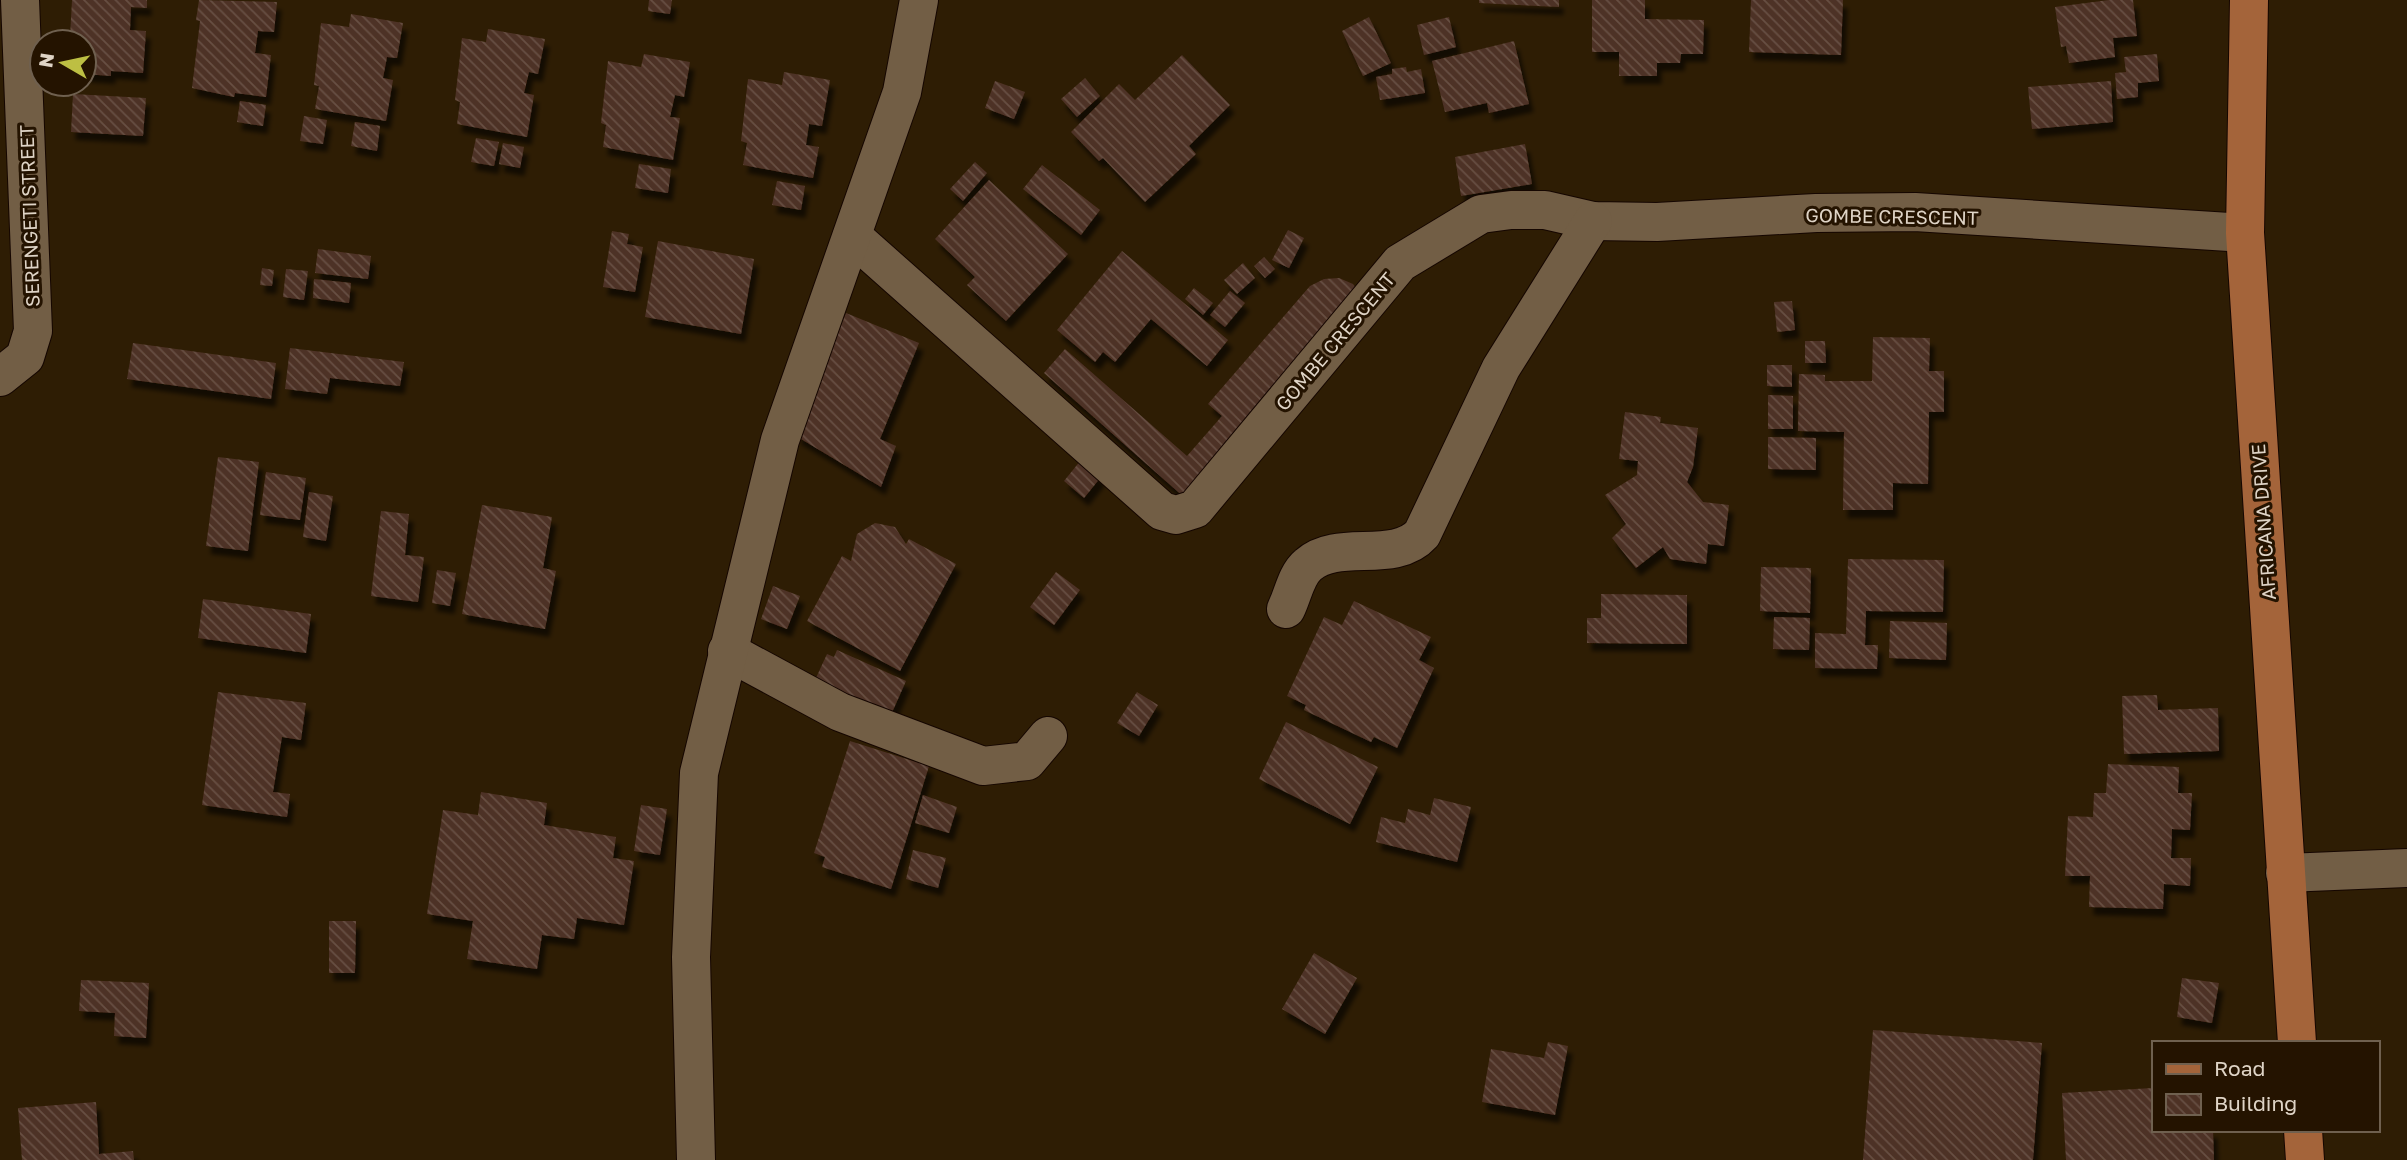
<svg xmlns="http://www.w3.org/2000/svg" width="2407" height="1160" viewBox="0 0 2407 1160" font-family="'Golos Text',sans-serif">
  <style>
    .building { fill: url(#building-back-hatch); filter: url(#shadow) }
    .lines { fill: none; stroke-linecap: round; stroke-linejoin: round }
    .minor-casing { stroke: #150600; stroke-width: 40 }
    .major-casing { stroke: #150600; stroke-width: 40 }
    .minor { stroke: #725e45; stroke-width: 38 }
    .major { stroke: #a4643a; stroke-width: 38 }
    .labels { text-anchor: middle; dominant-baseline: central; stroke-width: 6; stroke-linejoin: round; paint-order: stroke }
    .street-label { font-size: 19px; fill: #dfd4c6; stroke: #241300 }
  </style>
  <defs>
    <pattern id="building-back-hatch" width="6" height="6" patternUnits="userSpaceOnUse" patternTransform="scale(1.75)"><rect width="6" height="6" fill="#4e3225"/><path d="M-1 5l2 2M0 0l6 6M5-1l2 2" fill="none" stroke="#674f43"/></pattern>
    <filter id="shadow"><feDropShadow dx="4.5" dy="8" stdDeviation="2" flood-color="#0009"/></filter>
  </defs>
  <rect width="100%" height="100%" fill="#2e1d04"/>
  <g class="building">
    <polygon points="72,0 147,0 147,8 131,7 130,30 146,31 143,73 111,71 111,76 85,74 84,42 70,37"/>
    <polygon points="199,0 277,2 274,32 258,31 255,53 271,55 266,97 235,93 234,97 192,88 200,21 196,20"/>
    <polygon points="649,0 672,0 670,14 648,11"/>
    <polygon points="1479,0 1559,0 1559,7 1479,3"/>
    <polygon points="1592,0 1645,0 1645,19 1704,20 1703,54 1681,54 1680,63 1657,63 1657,76 1619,76 1619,52 1592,52"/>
    <polygon points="1751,0 1843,0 1841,55 1749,52"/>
    <polygon points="2109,0 2133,0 2137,36 2113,38 2115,57 2069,63 2066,46 2061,47 2055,7"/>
    <polygon points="351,14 403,23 397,58 387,57 383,78 393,80 386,121 315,109 319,86 314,85 321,23 349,27"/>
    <polygon points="1369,17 1391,63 1363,76 1342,31"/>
    <polygon points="1449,17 1456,47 1424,55 1417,25"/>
    <polygon points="488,29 545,39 538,74 529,72 524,93 534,95 527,137 457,124 460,102 455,100 462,38 486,42"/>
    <polygon points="1514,41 1529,104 1489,113 1487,103 1445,112 1432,61"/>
    <polygon points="644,54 690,62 684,97 675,95 670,117 680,118 673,160 603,147 606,125 601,123 608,61 641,67"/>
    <polygon points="2157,54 2159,81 2138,83 2138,97 2117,99 2115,73 2126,72 2124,57"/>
    <polygon points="1182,55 1230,105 1189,146 1196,154 1145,202 1103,158 1099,161 1071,132 1119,84 1135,100"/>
    <polygon points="1406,67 1407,72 1421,69 1425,93 1380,100 1376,77 1392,74 1392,69"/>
    <polygon points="784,72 830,80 822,126 809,124 806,145 819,147 813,178 743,165 747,143 741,141 748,79 782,85"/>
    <polygon points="1085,78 1100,96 1077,117 1061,99"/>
    <polygon points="995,81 1025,92 1014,119 985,108"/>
    <polygon points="2111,81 2113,122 2032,129 2028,87"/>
    <polygon points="73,94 146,98 143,136 71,132"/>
    <polygon points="240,101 266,105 263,126 237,122"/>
    <polygon points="304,116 327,120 323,144 300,141"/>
    <polygon points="355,122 380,126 377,151 351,146"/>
    <polygon points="476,138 499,142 494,166 471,162"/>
    <polygon points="503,143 524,147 520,168 499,164"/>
    <polygon points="1525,144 1532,184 1461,196 1455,157"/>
    <polygon points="975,162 987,173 963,201 950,189"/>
    <polygon points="639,164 671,169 668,193 635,188"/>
    <polygon points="1042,165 1100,210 1081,235 1023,189"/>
    <polygon points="989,180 1068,254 1006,321 967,285 975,277 935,239"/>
    <polygon points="777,181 805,186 801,210 772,205"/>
    <polygon points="1288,230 1304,238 1289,268 1272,260"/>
    <polygon points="612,231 629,234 627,244 643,247 635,292 603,287"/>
    <polygon points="658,241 754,259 741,334 645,317"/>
    <polygon points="318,249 371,256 368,279 315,273"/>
    <polygon points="1122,251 1228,340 1207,366 1151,319 1115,362 1103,352 1095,362 1057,330"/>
    <polygon points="1264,257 1275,269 1265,278 1254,266"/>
    <polygon points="1243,263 1255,278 1237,294 1224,280"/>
    <polygon points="262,268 274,270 272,286 260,285"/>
    <polygon points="286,269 308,271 304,300 283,297"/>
    <polygon points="1339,278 1353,284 1362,296 1186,499 1044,373 1065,349 1187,456 1222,416 1208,404 1310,286 1324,279"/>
    <polygon points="314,279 351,283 349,303 313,298"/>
    <polygon points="1194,288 1213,303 1203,315 1185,299"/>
    <polygon points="1230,291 1245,303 1225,327 1210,315"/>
    <polygon points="1792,301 1795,330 1777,332 1774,302"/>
    <polygon points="846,313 919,343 880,439 896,446 881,487 796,436"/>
    <polygon points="1873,337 1930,338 1929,371 1944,371 1944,412 1929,412 1928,484 1893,483 1893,510 1843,510 1844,432 1798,431 1799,374 1825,375 1825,381 1872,381"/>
    <polygon points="1805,341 1825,341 1826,363 1805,363"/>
    <polygon points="133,343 276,363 271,399 127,379"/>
    <polygon points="290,348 404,362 400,386 330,378 327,394 285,389"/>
    <polygon points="1767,365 1792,365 1792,387 1767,386"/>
    <polygon points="1768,395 1793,396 1793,429 1768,429"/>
    <polygon points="1625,412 1661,417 1660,423 1698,428 1693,467 1687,482 1703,502 1729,505 1724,546 1708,544 1706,564 1670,559 1663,547 1636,568 1612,538 1626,524 1605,495 1637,475 1638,461 1619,459"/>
    <polygon points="1768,437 1816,438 1816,470 1768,469"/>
    <polygon points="218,457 259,462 248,551 206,546"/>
    <polygon points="1081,460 1101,477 1084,498 1064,481"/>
    <polygon points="266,472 306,478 300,520 260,515"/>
    <polygon points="309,492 333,496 326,541 303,537"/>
    <polygon points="482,505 552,517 543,568 556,571 545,629 462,614"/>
    <polygon points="381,511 409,514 405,555 424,557 418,602 371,596"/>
    <polygon points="875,523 895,527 906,544 909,539 956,564 900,671 807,621 842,556 851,561 857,534"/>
    <polygon points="1848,559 1944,560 1943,612 1866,611 1865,645 1878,645 1877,669 1815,668 1815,633 1846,634"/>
    <polygon points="1761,567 1811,568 1810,613 1760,611"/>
    <polygon points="437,570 456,573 450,606 432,603"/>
    <polygon points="1056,572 1080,590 1054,625 1030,607"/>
    <polygon points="773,586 800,596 787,629 761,619"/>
    <polygon points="1601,594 1687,595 1687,644 1587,643 1587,618 1601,618"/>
    <polygon points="203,599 311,614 306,653 198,638"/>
    <polygon points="1354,601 1431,637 1419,660 1434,668 1397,748 1374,737 1371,742 1304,710 1306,705 1287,696 1324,617 1342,625"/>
    <polygon points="1774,617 1810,618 1809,650 1773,649"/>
    <polygon points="1890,621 1947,623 1946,660 1889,658"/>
    <polygon points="837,650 906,681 890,717 815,680 827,654 834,657"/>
    <polygon points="218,692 306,703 301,740 282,737 273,792 290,794 287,817 202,805"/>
    <polygon points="1137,692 1158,705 1139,736 1117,723"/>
    <polygon points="2157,695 2158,710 2218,708 2219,751 2124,754 2122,696"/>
    <polygon points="1286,722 1378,767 1350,824 1259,779"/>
    <polygon points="850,741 929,766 891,889 822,867 825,857 814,853"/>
    <polygon points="2108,764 2179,767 2178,793 2192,793 2190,830 2172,829 2171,858 2191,858 2190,886 2164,884 2163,909 2089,907 2090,876 2065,876 2068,816 2093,817 2094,793 2106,793"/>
    <polygon points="481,792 547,803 544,825 616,837 613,858 634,861 624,925 577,918 574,939 542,935 537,969 467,959 473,921 427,914 443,810 478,815"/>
    <polygon points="923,795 957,807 949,833 915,823"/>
    <polygon points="1434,798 1471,807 1457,862 1376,842 1381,817 1405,823 1408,809 1430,815"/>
    <polygon points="641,805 667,809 660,855 634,851"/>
    <polygon points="913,850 946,858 938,888 906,879"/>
    <polygon points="329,921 356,921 355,973 329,973"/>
    <polygon points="1314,953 1357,978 1325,1034 1282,1009"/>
    <polygon points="2182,978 2219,983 2212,1023 2177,1017"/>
    <polygon points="81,980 149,983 146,1038 114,1036 115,1013 79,1011"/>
    <polygon points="1873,1030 2042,1043 2033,1160 1863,1160"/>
    <polygon points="1548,1042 1568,1046 1555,1115 1482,1102 1491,1049 1544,1058"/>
    <polygon points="2153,1088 2153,1130 2213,1130 2214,1160 2066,1160 2062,1093"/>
    <polygon points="96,1102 99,1154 133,1151 134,1160 22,1160 18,1108"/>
  </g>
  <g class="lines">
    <g class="minor-casing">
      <g id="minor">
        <polyline points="852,236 1162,511 1176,515 1195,509 1400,263 1481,214 1511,210 1545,210 1593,221 1657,222 1816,213 1915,212 2245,233"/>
        <polyline points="0,377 25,357 33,331 20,0"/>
        <path d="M1286,609C1293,595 1296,575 1308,565C1338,538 1394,565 1422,534L1501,368L1593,221"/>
        <polyline points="727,651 840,712 983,766 1027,761 1048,736"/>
        <polyline points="2285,873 2407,868"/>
        <polyline points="696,1160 691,957 699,773 780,440 902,92 919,0"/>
      </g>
    </g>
    <g class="major-casing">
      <g id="major">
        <polyline points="2249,0 2245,233 2297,1043"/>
        <polyline points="2303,1130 2305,1160"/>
      </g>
    </g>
    <use href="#minor" class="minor"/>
    <use href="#major" class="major"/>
  </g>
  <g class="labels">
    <g class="street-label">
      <text transform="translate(29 216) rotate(-92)">SERENGETI STREET</text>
      <text transform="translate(1892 216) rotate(1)">GOMBE CRESCENT</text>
      <text transform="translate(1335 341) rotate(-50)">GOMBE CRESCENT</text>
      <text transform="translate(2263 522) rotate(-94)">AFRICANA DRIVE</text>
    </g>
  </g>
  <rect x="2152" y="1041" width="228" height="91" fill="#241300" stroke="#6f604f" stroke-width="2"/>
  <rect x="2166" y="1064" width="35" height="10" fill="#a4643a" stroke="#6f604f" stroke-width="2"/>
  <text x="2214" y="1076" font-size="21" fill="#dfd4c6">Road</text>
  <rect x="2166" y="1094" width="35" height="21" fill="url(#building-back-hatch)" stroke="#6f604f" stroke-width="2"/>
  <text x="2214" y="1111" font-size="21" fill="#dfd4c6">Building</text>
  <g transform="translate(63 63) rotate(279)"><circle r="33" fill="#241300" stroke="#6f604f" stroke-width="2"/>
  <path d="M0-5L12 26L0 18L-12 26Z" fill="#bdbf43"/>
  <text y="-10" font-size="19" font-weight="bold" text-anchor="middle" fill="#dfd4c6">N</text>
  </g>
</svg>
